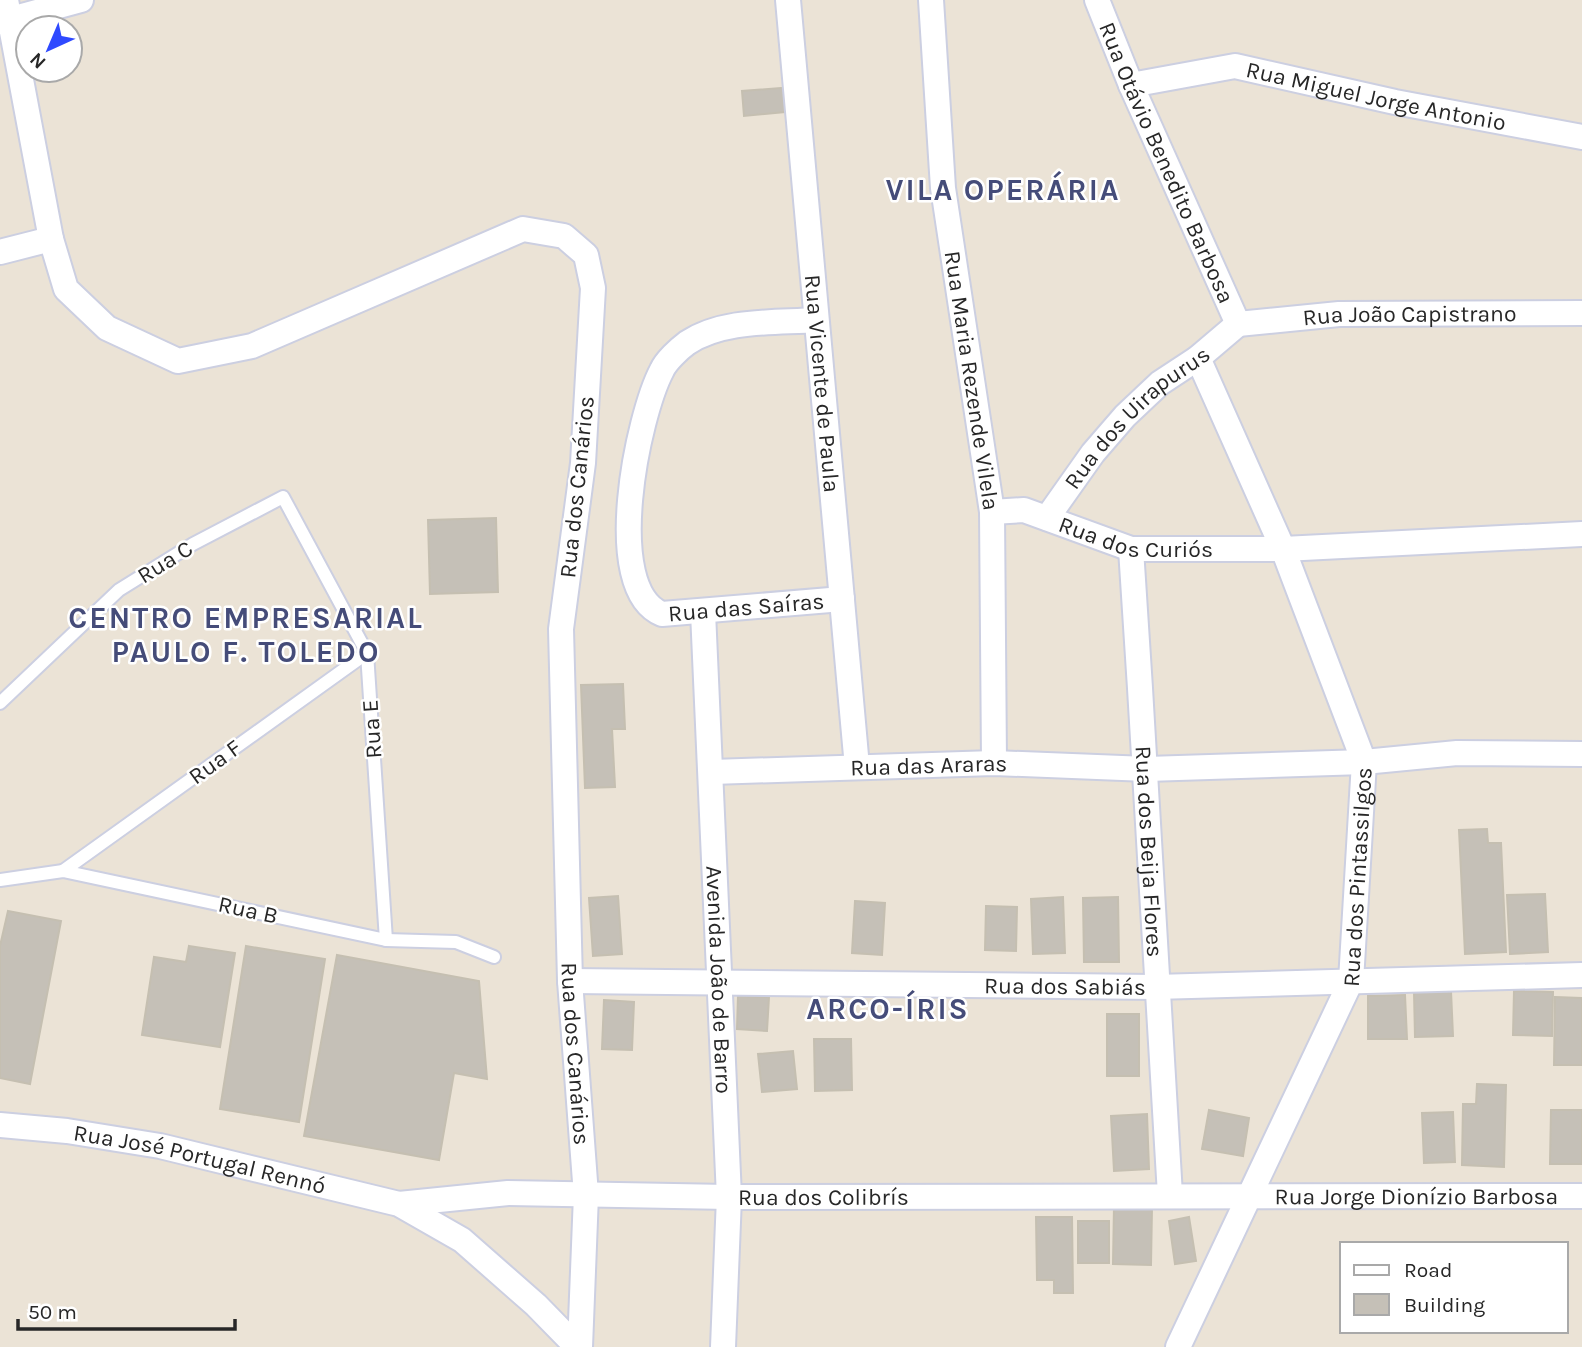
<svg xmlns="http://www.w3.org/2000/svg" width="1582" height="1347" viewBox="0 0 1582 1347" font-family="Karla,sans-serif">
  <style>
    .building { fill: #c5c0b7; stroke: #c5bfb1; stroke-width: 2 }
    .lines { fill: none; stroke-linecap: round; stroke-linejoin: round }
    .lane-casing { stroke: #cccfe1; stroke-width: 16 }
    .street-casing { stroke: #cccfe1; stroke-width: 28 }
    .lane { stroke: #fff; stroke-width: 12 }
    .street { stroke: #fff; stroke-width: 24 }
    .labels { text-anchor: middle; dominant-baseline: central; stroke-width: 5; stroke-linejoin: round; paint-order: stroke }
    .street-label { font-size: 23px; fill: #272727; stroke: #fff }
    .district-label { font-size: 30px; font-weight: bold; letter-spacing: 2px; fill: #454c79; stroke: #fff }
  </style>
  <rect width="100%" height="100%" fill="#ebe3d6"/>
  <g class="building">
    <polygon points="793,87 795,111 744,116 742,91"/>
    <polygon points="496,518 498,592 430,594 428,520"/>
    <polygon points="623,684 625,729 612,729 615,787 585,788 581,685"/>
    <polygon points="1487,829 1488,843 1501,843 1506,952 1465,954 1459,830"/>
    <polygon points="1545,894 1548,952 1510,954 1507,895"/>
    <polygon points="618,896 622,954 593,956 589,898"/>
    <polygon points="1063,897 1065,953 1033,954 1031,899"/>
    <polygon points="1118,897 1119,962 1084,962 1083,898"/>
    <polygon points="855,901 885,903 882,955 852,953"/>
    <polygon points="986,906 1017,907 1016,951 985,950"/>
    <polygon points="8,911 61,921 30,1084 0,1078 0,946"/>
    <polygon points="189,946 235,953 220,1047 142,1035 154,957 186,962"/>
    <polygon points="246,946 325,959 299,1122 220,1109"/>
    <polygon points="337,955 479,981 487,1079 454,1073 439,1160 304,1136"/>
    <polygon points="1451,991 1453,1036 1415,1037 1414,992"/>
    <polygon points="1514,991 1553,992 1552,1036 1513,1035"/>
    <polygon points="1405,995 1407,1039 1368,1039 1368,996"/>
    <polygon points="738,996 769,997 767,1031 737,1029"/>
    <polygon points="1555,997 1582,998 1582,1065 1554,1065"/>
    <polygon points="604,1000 634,1002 632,1050 602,1049"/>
    <rect x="1107" y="1014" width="32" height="62"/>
    <polygon points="814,1039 851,1039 852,1090 815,1091"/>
    <polygon points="793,1051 797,1089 762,1092 758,1054"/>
    <polygon points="1477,1084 1506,1085 1504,1167 1462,1165 1463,1104 1476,1104"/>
    <polygon points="1209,1110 1249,1118 1243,1156 1202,1149"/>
    <polygon points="1551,1110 1582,1110 1582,1164 1550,1164"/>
    <polygon points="1453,1112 1455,1162 1424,1163 1422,1113"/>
    <polygon points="1147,1114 1149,1169 1114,1171 1111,1116"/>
    <polygon points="1114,1206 1152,1207 1151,1265 1113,1264"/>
    <polygon points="1036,1217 1072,1217 1073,1293 1054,1293 1054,1280 1037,1280"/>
    <polygon points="1189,1217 1196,1261 1175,1264 1169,1221"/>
    <rect x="1078" y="1221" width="31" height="42"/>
  </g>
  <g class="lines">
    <g class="lane-casing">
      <g id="lane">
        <polyline points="0,703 119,590 193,544 283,497 367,653 386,940"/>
        <polyline points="63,871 367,653"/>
        <polyline points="0,880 63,871 386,940 456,942 494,957"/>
      </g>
    </g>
    <g class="street-casing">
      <g id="street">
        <path id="s1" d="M6,0L51,239L66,289L107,328L178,361L252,346L523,229L564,236L586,255L593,288L583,463L561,629L570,981L586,1195L580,1347"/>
        <path id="s2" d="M788,0L857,767"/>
        <path id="s3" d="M931,0L943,188L992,512L994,763"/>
        <path id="s4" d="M1097,0L1131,85L1238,324"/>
        <polyline points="0,22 81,0"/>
        <path id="s5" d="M1131,85L1235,66L1395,102L1582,137"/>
        <polyline points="0,252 51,239"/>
        <path id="s6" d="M816,320C775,323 723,319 687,343C679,349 666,361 662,370C638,415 601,589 662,614L842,599"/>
        <path id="s7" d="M1238,324L1339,314L1582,313"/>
        <path id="s8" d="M992,512L1024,510L1131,549H1283L1582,534"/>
        <path id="s9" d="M1047,518L1093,453L1125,416L1160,383L1198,358L1238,324"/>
        <path id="s10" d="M1131,549C1146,764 1155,979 1170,1195"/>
        <path id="s11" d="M703,612L729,1197L723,1347"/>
        <path id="s12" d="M712,772L994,763L1147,769L1364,762L1457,753L1582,754"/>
        <path id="s13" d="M570,981L1155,987L1582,975"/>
        <path id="s14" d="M0,1125L67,1131L160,1146L399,1204L462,1240L536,1305L577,1347"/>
        <path id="s15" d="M399,1204L508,1193L729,1197L1582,1196"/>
        <path id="s16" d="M1178,1347L1351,981L1364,762L1283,549L1198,358"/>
      </g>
    </g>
    <use href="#lane" class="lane"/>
    <use href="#street" class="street"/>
  </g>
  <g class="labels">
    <g class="street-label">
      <text stroke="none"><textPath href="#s5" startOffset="250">Rua Miguel Jorge Antonio</textPath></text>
      <text stroke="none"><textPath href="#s4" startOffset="177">Rua Otávio Benedito Barbosa</textPath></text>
      <text stroke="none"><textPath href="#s7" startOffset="172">Rua João Capistrano</textPath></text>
      <text stroke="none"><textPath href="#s3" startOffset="383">Rua Maria Rezende Vilela</textPath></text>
      <text stroke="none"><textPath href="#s2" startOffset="385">Rua Vicente de Paula</textPath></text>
      <text stroke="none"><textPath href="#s9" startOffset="136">Rua dos Uirapurus</textPath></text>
      <text transform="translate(577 487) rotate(-84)">Rua dos Canários</text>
      <text stroke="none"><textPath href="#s8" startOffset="149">Rua dos Curiós</textPath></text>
      <text transform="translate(165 562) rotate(-32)">Rua C</text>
      <text stroke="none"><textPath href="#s6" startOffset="514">Rua das Saíras</textPath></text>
      <text transform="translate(372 729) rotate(-94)">Rua E</text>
      <text transform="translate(215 762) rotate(-36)">Rua F</text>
      <text stroke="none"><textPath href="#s12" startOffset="217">Rua das Araras</textPath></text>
      <text stroke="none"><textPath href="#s10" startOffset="303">Rua dos Beija Flores</textPath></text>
      <text stroke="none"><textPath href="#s16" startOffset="509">Rua dos Pintassilgos</textPath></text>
      <text transform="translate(248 910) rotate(12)">Rua B</text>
      <text stroke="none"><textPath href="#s11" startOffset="368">Avenida João de Barro</textPath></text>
      <text stroke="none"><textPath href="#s13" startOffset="495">Rua dos Sabiás</textPath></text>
      <text stroke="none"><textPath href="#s1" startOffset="1673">Rua dos Canários</textPath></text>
      <text stroke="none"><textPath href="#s14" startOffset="203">Rua José Portugal Rennó</textPath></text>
      <text stroke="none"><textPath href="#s15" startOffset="1018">Rua Jorge Dionízio Barbosa</textPath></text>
      <text stroke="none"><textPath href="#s15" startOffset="425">Rua dos Colibrís</textPath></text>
    </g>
    <g class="district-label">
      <text x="1003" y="190">VILA OPERÁRIA</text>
      <text x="246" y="618">CENTRO EMPRESARIAL<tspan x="246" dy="34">PAULO F. TOLEDO</tspan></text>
      <text x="888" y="1009">ARCO-ÍRIS</text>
    </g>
  </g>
  <rect x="1340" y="1242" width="228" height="91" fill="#ffffff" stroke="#a9a9a9" stroke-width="2"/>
  <rect x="1354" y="1265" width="35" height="10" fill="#ffffff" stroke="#a9a9a9" stroke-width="2"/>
  <text x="1404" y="1277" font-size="21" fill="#272727">Road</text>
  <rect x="1354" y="1294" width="35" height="21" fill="#c5c0b7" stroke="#a9a9a9" stroke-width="2"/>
  <text x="1404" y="1312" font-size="21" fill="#272727">Building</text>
  <g transform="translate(49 49) rotate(224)"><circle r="33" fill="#ffffff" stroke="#a9a9a9" stroke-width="2"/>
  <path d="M0-5L12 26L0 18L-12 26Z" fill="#2f4aff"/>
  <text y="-10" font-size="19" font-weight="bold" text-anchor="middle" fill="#272727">N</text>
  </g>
  <path d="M18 1319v10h217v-10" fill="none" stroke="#272727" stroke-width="3.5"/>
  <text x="28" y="1319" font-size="21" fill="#272727" stroke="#ffffff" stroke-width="5" paint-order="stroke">50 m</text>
</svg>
